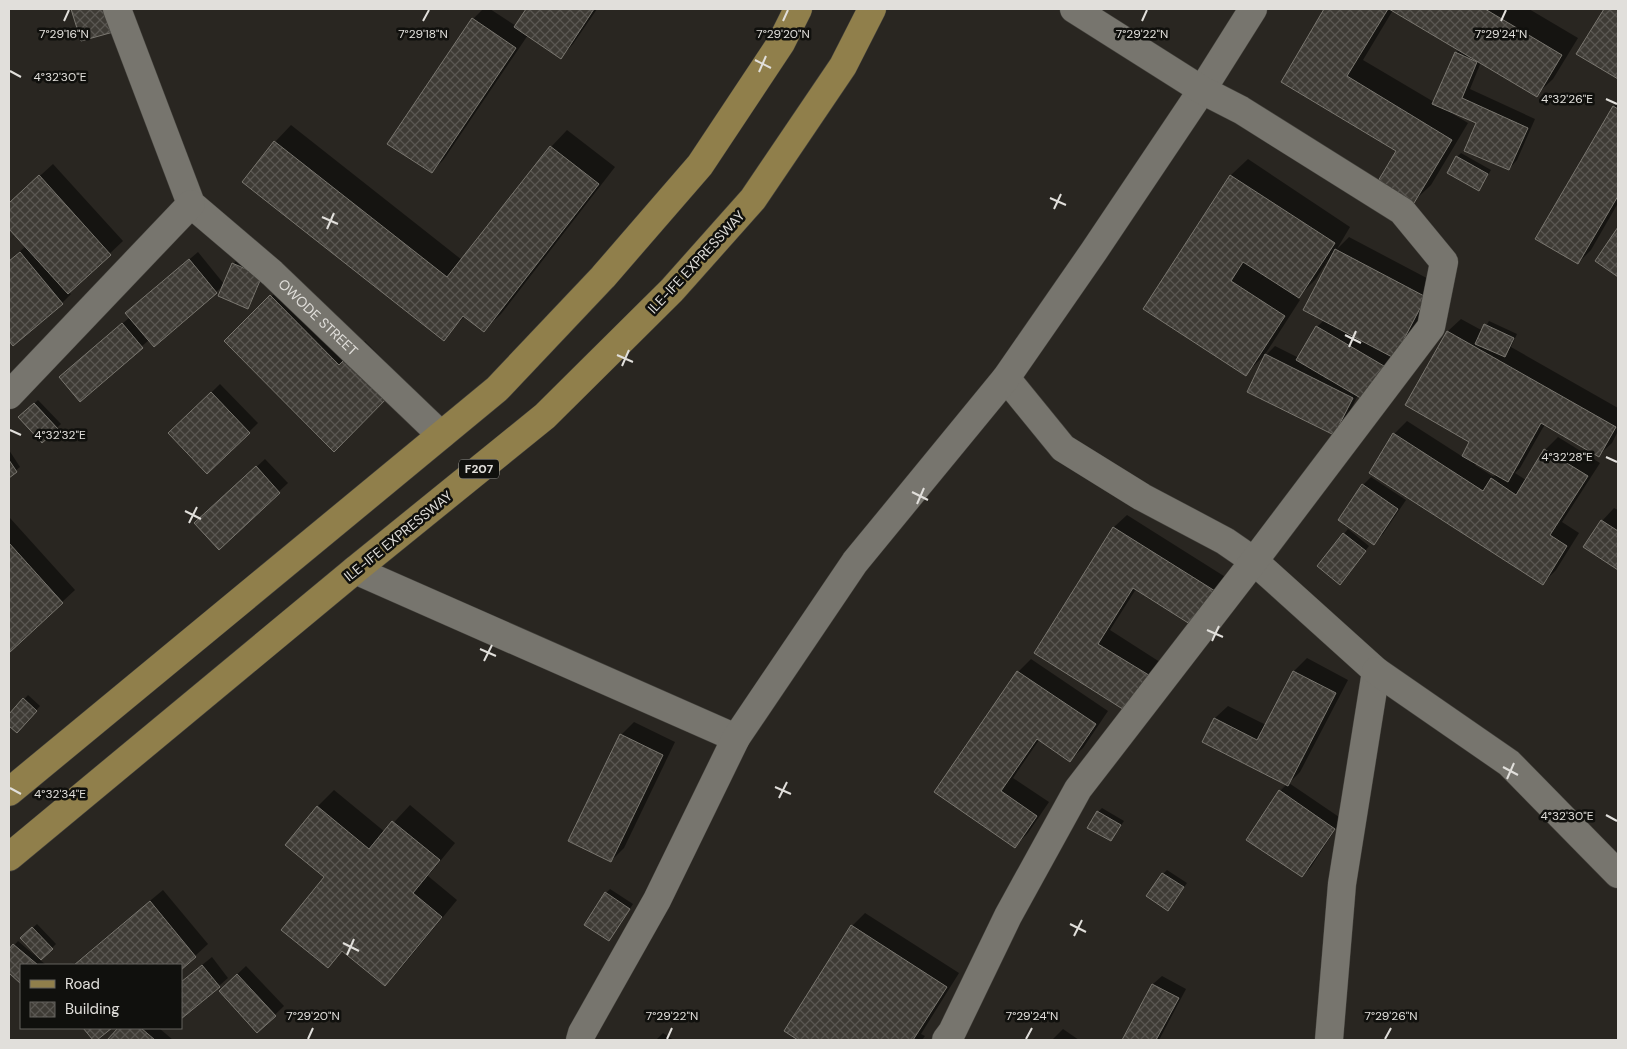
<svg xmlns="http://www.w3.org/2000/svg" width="1627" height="1049" viewBox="0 0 1627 1049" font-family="'DM Sans',sans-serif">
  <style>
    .shadow { fill: #0007; fill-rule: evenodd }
    .building { fill: url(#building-cross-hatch); stroke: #79766f }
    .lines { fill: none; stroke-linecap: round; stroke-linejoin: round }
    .minor-casing { stroke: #43413c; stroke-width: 29 }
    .primary-casing { stroke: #43413c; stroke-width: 29 }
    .minor { stroke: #77756e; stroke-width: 28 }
    .primary { stroke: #907f4b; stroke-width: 28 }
    .ticks { fill: none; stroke: #e1dfdb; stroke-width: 2 }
    .labels { text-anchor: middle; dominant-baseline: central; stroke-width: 5; stroke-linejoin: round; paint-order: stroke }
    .shield { fill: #10100d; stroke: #a2a19d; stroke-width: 1 }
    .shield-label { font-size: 12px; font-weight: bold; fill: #e1dfdb }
    .street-label { font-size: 14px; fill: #e1dfdb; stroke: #10100d }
    .ticks-label { font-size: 12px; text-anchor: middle; fill: #e1dfdb; stroke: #10100d; stroke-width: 5; stroke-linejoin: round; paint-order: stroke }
  </style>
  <defs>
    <pattern id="building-cross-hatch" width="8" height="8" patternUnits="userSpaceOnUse" patternTransform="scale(1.25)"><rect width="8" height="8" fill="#3e3b35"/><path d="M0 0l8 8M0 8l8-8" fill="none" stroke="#5a5752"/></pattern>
  </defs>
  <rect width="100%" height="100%" fill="#292621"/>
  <g class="shadow">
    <polygon points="483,9 490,9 516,26 527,9 597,9 573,44 561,57 528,35 444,159 432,172 473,19"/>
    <path d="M1326,9H1529L1578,38L1553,79L1536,95L1481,62L1470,89L1535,119L1517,160L1509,169L1478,123L1454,112L1453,114L1468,123L1431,185L1414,201L1398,150L1282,82ZM1393,10L1459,49L1456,53L1434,102L1363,60Z"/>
    <polygon points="1605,9 1618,9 1618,78 1578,53"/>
    <polygon points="1618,103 1618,203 1591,250 1578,263 1536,238 1614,106"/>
    <polygon points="291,125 462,260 551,147 567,130 615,167 501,314 484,330 465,316 443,339 275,142"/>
    <polygon points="1461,153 1491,170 1479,189 1457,157"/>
    <polygon points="1248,159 1350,227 1337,249 1349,237 1438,284 1406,344 1372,390 1358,395 1343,425 1334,434 1266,355 1275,346 1299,358 1317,327 1324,320 1332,257 1331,256 1315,280 1297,298 1300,300 1264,356 1245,374 1144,308 1231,175"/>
    <polygon points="53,164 123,241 69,292 71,294 62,303 13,344 9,339 9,261 26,246 9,227 9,204"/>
    <polygon points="198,252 224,284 233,264 237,260 265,271 251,303 247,307 224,285 216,292 149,340 80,400 70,369 130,317 136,305"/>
    <polygon points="284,284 353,353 365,341 403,380 226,341"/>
    <path d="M1461,319L1483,331L1489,321L1517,334L1511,347L1618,408V431L1612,443L1599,455L1545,424L1520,468L1515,473L1526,480L1545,450L1558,437L1600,463L1562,522L1579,533L1556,570L1543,583L1394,434L1407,421L1463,457L1471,442L1406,405L1448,331ZM1477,463L1496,474L1494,477L1475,465Z"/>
    <polygon points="220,384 258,423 207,473 170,433"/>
    <polygon points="38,400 61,424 42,442 20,417"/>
    <polygon points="9,450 20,467 9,476"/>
    <polygon points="265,459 288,483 219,548 205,515"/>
    <polygon points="1371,477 1406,500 1383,534 1374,543 1363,485"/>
    <polygon points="1614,508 1618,510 1618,569 1585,547 1602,521"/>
    <polygon points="1127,515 1227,578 1206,611 1136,589 1110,630 1163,664 1142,698 1035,652 1114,527"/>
    <polygon points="10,518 75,590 9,651 9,519"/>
    <polygon points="1348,529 1369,546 1344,579 1318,566"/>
    <polygon points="1307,658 1348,680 1300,772 1289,783 1342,819 1311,867 1302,876 1280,791 1287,784 1204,741 1215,718 1228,706 1266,725 1294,671"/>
    <polygon points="1031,659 1108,711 1083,748 1070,760 1039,740 1013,778 1049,802 1028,833 1015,846 936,792 1018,672"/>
    <polygon points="28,695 40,706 17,732 9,724 9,716"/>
    <polygon points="634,722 675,742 624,848 611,861 621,735"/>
    <polygon points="334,790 385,832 410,805 455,843 428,876 457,900 401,968 385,985 343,950 327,966 326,877 287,845 318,806"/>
    <polygon points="1102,808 1124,821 1111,840 1098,812"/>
    <polygon points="1167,870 1187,883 1168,909 1163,874"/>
    <polygon points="610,889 633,904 609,940 606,893"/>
    <polygon points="163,890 208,944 195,956 181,965 73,965"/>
    <polygon points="865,913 959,973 921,1034 925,1036 922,1040 800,1040 785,1031 852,926"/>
    <polygon points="37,924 56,944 40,960 45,964 43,965 21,965 21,982 9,972 9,951 18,941 39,959 40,957 22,938"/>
    <polygon points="212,957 228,978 182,1018 181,982"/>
    <polygon points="246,966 284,1006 257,1032 229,982"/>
    <polygon points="1162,976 1186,989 1159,1040 1124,1040 1153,984"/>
    <polygon points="120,1028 159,1028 173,1040 109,1040"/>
    <polygon points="1063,1029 1079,1040 1052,1040"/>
    <polygon points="663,1033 674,1040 656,1040"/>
  </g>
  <g class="building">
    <polygon points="71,9 110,9 117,31 81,41"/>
    <polygon points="526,9 594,9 561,59 514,27"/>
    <polygon points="1324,9 1388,9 1347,76 1452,140 1414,203 1378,181 1396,151 1281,82"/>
    <polygon points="1389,9 1485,9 1562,55 1537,97"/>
    <polygon points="1604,9 1618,9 1618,79 1576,54"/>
    <polygon points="472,18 516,48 432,173 387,144"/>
    <polygon points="1455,52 1477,62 1462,98 1528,128 1509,170 1464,151 1476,123 1432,104"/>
    <polygon points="1613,106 1618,109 1618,196 1578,264 1535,239"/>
    <polygon points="274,141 447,277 550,146 599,184 484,332 463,316 444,341 242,182"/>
    <polygon points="1456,156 1488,174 1479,191 1447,173"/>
    <polygon points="39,175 111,255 68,294 9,229 9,203"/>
    <polygon points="1230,175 1335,243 1299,298 1243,262 1231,281 1285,316 1246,376 1143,309"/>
    <polygon points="1618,227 1618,277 1595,261"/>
    <polygon points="1335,249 1426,297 1394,358 1303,310"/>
    <polygon points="20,252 63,304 13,346 9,341 9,261"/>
    <polygon points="189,259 217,293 154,347 125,313"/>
    <polygon points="232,263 262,276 248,309 218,296"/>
    <polygon points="270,295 339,365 351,353 391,394 334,452 224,341"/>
    <polygon points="122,323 143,348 80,402 59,377"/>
    <polygon points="1484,324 1514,338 1505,357 1475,344"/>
    <polygon points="1316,326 1384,366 1364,400 1296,360"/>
    <polygon points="1447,331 1616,427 1599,457 1541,423 1508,482 1462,456 1469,442 1405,405"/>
    <polygon points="1265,354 1353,398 1334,435 1247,392"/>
    <polygon points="211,392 250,433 207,474 168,433"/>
    <polygon points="34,403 58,429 42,443 18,417"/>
    <polygon points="1393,433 1483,491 1491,478 1516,495 1544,449 1588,476 1550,535 1567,546 1543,585 1369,473"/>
    <polygon points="9,460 17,472 9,478"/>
    <polygon points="256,466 280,493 219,550 194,523"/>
    <polygon points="1362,484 1398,509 1374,545 1338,520"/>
    <polygon points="1601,520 1618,531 1618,570 1583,547"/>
    <polygon points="1113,527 1215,591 1193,626 1133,588 1098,644 1152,677 1129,713 1034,653"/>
    <polygon points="1343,533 1366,551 1340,585 1317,566"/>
    <polygon points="9,543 63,603 9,653"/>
    <polygon points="1017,671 1096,724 1070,762 1037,739 1001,791 1037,816 1015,848 934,792"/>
    <polygon points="1293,671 1336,693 1288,786 1202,742 1214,718 1257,740"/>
    <polygon points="23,698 37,711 17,733 9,726 9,714"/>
    <polygon points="620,734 663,755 611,862 568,841"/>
    <polygon points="1279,790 1335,829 1302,877 1246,840"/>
    <polygon points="317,806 369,849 392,821 440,860 413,893 442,917 385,986 342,951 328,968 281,930 324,877 285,845"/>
    <polygon points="1097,811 1121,825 1111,841 1087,828"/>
    <polygon points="1162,873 1184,887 1168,911 1146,896"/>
    <polygon points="605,892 630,909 609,941 584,925"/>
    <polygon points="150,901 196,957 181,970 181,965 74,965"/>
    <polygon points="851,925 947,987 913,1040 798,1040 784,1031"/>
    <polygon points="32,927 53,949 41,960 20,938"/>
    <polygon points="13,944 38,965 21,965 21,984 9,973 9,949"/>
    <polygon points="202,965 220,987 181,1019 181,982"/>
    <polygon points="237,974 276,1016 257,1033 219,991"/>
    <polygon points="1152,984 1179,998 1156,1040 1122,1040"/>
    <polygon points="83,1028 112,1028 97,1040 93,1040"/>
    <polygon points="118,1028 141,1028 155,1040 107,1040"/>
  </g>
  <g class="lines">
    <g class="minor-casing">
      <g id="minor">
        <path id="s1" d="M117,9L191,204L272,273L441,435"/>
        <polyline points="1006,378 1063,448 1142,497 1225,541 1254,561 1376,671 1342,884 1329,1040"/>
        <polyline points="9,395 191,204"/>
        <polyline points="355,570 736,738"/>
        <polyline points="1376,671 1509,763 1618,874"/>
        <polyline points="580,1040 582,1033 657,900 736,738 855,562 1006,378 1094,251 1202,90 1253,9"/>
        <polyline points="946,1040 952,1032 1008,916 1078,789 1254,561 1431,327 1444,262 1402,211 1241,110 1202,90 1074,9"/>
      </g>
    </g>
    <g class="primary-casing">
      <g id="primary">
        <polyline points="9,792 497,389 603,277 700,165 781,43 798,9"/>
        <polyline points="9,857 355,570 545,416 672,290 753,199 843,66 872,9"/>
      </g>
    </g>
    <use href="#minor" class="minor"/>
    <use href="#primary" class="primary"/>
  </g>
  <path class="ticks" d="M64,21L69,10M423,21L429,10M783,21L788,10M1142,21L1147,10M1501,21L1506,10M755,60L771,68M10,71L21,77M759,72L766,56M1606,99L1617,104M1050,198L1066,205M1054,209L1061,194M322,217L338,224M327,229L334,213M1345,335L1361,343M1349,347L1356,331M617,355L633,362M622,366L629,350M10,430L21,435M1606,457L1617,462M912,492L928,500M917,504L924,488M185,511L201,519M189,523L197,507M1207,630L1223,637M1212,641L1219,626M480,649L496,656M484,661L492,645M1503,767L1518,775M1507,779L1514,763M775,787L791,794M10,788L21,794M779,798L787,782M1606,815L1617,821M1070,924L1086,932M1074,936L1082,920M343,943L359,951M347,955L354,939M308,1039L313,1028M667,1039L672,1028M1026,1039L1032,1028M1385,1039L1391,1028"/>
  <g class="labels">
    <rect class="shield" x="459" y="459.5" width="40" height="19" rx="4"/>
    <g class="shield-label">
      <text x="479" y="469">F207</text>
    </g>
    <g class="street-label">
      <text transform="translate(696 262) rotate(-47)">ILE-IFE EXPRESSWAY</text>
      <text stroke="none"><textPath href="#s1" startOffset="379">OWODE STREET</textPath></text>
      <text transform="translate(398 536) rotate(-39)">ILE-IFE EXPRESSWAY</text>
    </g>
  </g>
  <g class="ticks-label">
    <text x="64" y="38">7°29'16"N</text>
    <text x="423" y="38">7°29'18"N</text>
    <text x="783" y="38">7°29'20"N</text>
    <text x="1142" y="38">7°29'22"N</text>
    <text x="1501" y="38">7°29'24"N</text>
    <text x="60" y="81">4°32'30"E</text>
    <text x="1567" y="103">4°32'26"E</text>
    <text x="60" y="439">4°32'32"E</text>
    <text x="1567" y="461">4°32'28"E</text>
    <text x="60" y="798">4°32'34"E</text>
    <text x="1567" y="820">4°32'30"E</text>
    <text x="313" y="1020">7°29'20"N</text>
    <text x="672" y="1020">7°29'22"N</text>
    <text x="1032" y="1020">7°29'24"N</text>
    <text x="1391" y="1020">7°29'26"N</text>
  </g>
  <rect width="1627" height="1049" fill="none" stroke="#e1dfdb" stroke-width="20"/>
  <rect x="20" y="964" width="162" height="65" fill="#10100d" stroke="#64635f"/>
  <rect x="30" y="980" width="25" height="8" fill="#907f4b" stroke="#64635f"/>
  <text x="65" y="989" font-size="15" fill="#e1dfdb">Road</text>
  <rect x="30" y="1002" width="25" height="15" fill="url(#building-cross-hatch)" stroke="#64635f"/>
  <text x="65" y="1014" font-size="15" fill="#e1dfdb">Building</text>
</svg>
